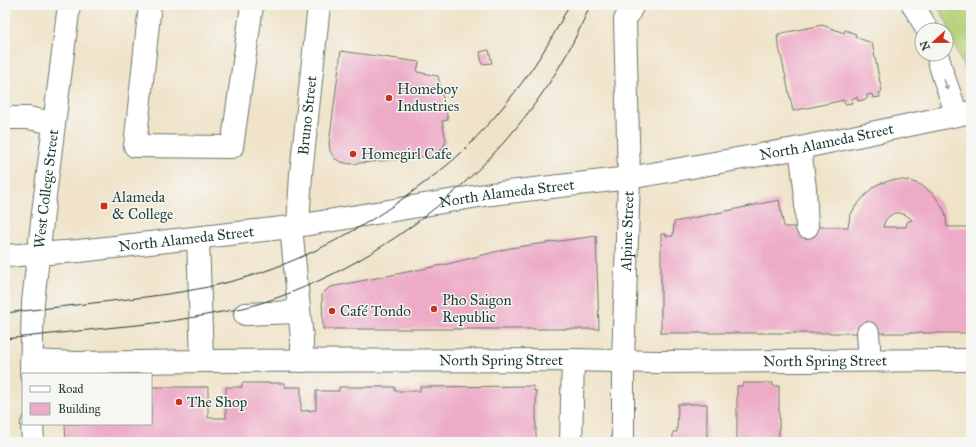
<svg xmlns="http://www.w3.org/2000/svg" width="976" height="447" viewBox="0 0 976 447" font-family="'IM FELL Great Primer',serif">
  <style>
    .green { fill: #b2cd73; stroke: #688554 }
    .building { fill: #edabc7; fill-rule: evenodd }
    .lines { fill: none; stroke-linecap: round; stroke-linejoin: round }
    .minor-casing { stroke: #687768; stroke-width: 24 }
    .major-casing { stroke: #687768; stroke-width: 24 }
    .minor { stroke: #fff; stroke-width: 22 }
    .major { stroke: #fff; stroke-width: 22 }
    .tram { stroke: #1f3d34; stroke-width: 1 }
    .oneway { fill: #8f9e9a }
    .poi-dot { fill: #c8321e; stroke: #f6f6f2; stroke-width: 1.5 }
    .labels { text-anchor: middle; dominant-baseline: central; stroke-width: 3; stroke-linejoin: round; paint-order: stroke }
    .poi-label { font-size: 15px; fill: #1f3d34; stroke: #f6f6f2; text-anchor: start }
    .street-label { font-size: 15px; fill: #1f3d34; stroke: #f6f6f2 }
  </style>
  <rect width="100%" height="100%" fill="#f6f6f2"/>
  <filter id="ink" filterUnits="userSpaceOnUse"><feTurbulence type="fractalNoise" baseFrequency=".025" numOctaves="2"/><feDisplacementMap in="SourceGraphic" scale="8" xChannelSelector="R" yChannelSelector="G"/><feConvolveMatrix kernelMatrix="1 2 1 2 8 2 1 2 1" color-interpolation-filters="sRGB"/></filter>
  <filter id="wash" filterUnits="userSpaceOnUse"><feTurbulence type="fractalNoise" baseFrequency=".012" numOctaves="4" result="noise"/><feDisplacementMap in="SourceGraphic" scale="16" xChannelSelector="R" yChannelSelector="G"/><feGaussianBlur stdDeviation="0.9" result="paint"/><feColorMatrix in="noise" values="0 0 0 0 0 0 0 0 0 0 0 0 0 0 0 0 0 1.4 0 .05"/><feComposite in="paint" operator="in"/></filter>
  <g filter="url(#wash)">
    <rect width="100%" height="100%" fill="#f0e3c9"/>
    <polygon class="green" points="937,5 971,5 971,75 968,75 961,62 947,23"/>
    <g id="blocks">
      <g class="building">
        <polygon points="822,25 844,33 845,30 856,34 855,37 872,43 882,92 879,93 880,97 873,98 872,94 867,95 867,99 858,101 857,97 851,99 852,103 845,104 844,100 793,111 777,37 779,37 778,34"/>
        <polygon points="489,50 492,63 482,64 480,52"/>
        <polygon points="341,51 419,62 417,72 438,76 448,120 442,121 446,141 443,148 438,153 431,156 350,164 341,162 334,158 330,151 329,144"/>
        <path d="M892,180H903L913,182L921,185L928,190L935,196L944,210L946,217L947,227H971V333H661V234H666V236H673L674,222L779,200L784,227H848L850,216L855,207L871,189L878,184ZM894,213H900L906,215L911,219L912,220L907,222L906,227H883L885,221L887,218Z"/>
        <polygon points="596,236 599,329 323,329 322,294 330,287 448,264 510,248"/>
        <polygon points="242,383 285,383 285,387 301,387 301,411 316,410 316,391 339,391 339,387 395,387 395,391 420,391 420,387 533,386 534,391 536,391 536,442 66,442 65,424 151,424 151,387 208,387 208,418 226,418 226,387 242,387"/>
        <polygon points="743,383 773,383 773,386 779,386 779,442 737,442 737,386 742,386"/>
        <polygon points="678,404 707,404 707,442 673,442 673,432 677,432"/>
      </g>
    </g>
  </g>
  <g filter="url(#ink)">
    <use href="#blocks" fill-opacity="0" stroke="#687768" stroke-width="1"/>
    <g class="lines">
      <g class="minor-casing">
        <g id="minor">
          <polyline points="150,5 135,146 232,147 252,5"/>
          <polyline points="5,118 28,118 54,123"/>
          <polyline points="800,148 805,188 807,227"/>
          <path id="s1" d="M298,226L301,174L319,5"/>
          <polyline points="291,227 302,339 302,361"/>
          <polyline points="198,238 202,361"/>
          <polyline points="245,314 299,312"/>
          <polyline points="868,333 870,360"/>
          <path id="s2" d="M31,361L77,363L202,361L573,360L656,362L971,360"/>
          <path id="s3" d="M31,374L33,302L44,204L69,5"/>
          <polyline points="32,424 33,442"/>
          <polyline points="571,442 573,360"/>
          <path id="s4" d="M623,442V361L629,178L625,20L633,5"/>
        </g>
      </g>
      <g class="major-casing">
        <g id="major">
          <polyline points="913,5 922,20 927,30"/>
          <polyline points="937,54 943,75 957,115"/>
          <path id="s5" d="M5,256L79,251L291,227L491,194L629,178L800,148L971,112"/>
        </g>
      </g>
      <use href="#minor" class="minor"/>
      <use href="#major" class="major"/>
      <g class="tram">
        <path d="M5,313C43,309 82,304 120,300C154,296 188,292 221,284C292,267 358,233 416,189C431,178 447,166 461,153C504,110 543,60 569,5"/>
        <path d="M5,339C42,335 79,331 116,327C150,324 183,320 216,313C227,311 240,309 251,306C395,265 535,144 590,5"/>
      </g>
    </g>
    <defs><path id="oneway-solid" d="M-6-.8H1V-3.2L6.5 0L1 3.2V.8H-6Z"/></defs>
    <use class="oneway" href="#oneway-solid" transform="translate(946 85) rotate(71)"/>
  </g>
  <g class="poi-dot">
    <circle cx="389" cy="98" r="4"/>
    <circle cx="353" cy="154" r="4"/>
    <rect x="100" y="202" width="8" height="8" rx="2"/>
    <circle cx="434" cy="309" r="4"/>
    <circle cx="332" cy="311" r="4"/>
    <circle cx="179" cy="402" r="4"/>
  </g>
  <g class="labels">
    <g class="poi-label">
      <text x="397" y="89">Homeboy<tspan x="397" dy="17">Industries</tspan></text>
      <text x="361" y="154">Homegirl Cafe</text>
      <text x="112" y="197">Alameda<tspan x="112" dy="17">&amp; College</tspan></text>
      <text x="442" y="300">Pho Saigon<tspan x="442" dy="17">Republic</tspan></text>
      <text x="340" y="311">Café Tondo</text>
      <text x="187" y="402">The Shop</text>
    </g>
    <g class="street-label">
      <text stroke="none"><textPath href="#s1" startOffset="111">Bruno Street</textPath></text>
      <text stroke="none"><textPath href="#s5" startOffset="830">North Alameda Street</textPath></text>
      <text stroke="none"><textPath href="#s3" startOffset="186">West College Street</textPath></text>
      <text stroke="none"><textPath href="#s5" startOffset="506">North Alameda Street</textPath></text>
      <text stroke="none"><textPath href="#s4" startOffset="211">Alpine Street</textPath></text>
      <text stroke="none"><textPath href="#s5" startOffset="182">North Alameda Street</textPath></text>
      <text stroke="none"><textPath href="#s2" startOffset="470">North Spring Street</textPath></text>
      <text stroke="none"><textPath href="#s2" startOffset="794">North Spring Street</textPath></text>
    </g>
  </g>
  <rect width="976" height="447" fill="none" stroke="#f6f6f2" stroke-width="20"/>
  <rect x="22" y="373" width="130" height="52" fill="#f6f6f2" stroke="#a0aca6"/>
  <rect x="30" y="386" width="20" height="6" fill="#ffffff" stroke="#a0aca6"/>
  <text x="58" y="393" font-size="12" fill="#1f3d34">Road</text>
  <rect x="30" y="403" width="20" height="12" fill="#edabc7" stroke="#a0aca6"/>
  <text x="58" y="413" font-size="12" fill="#1f3d34">Building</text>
  <g transform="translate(934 42) rotate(248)"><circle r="19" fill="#f6f6f2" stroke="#a0aca6"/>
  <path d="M0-3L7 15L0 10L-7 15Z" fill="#c8321e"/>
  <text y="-6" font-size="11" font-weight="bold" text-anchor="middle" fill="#1f3d34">N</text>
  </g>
</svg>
